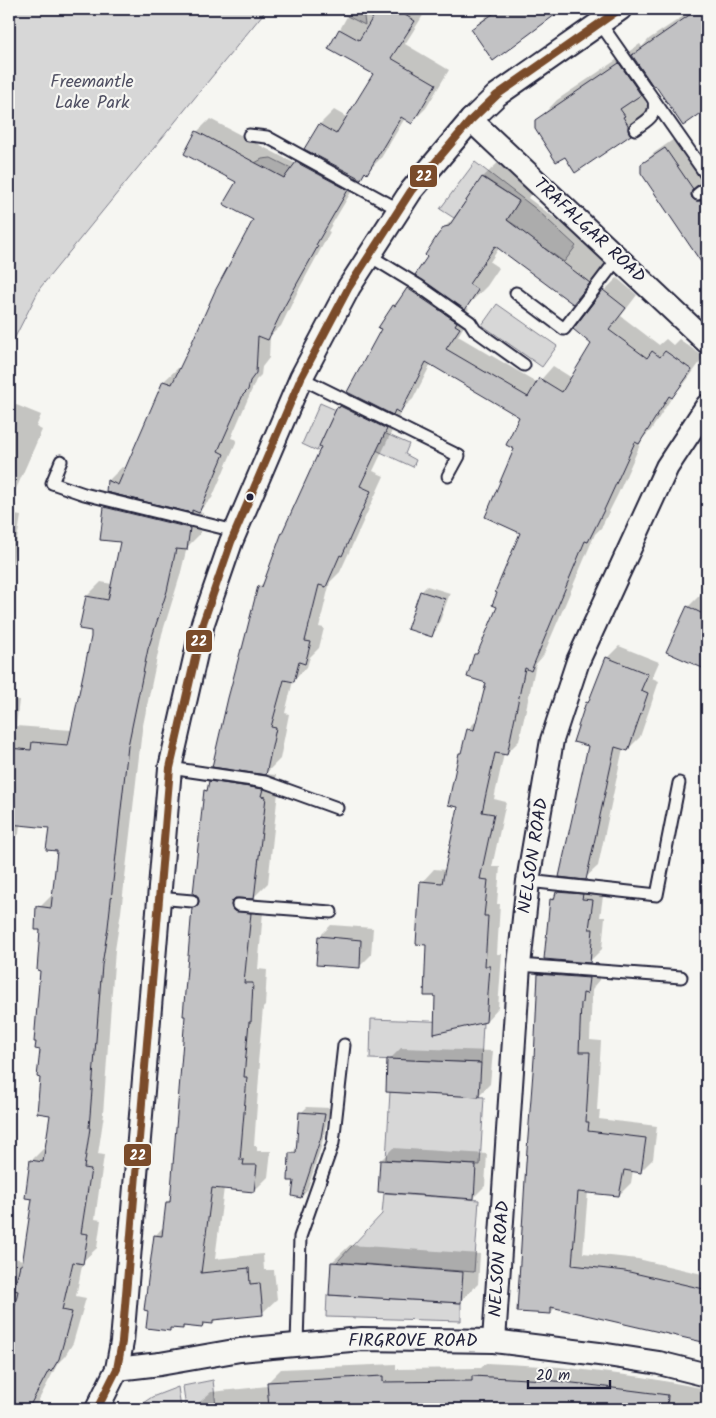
<svg xmlns="http://www.w3.org/2000/svg" width="716" height="1418" viewBox="0 0 716 1418" font-family="Kalam,sans-serif">
  <style>
    .green { fill: #d7d7d7; stroke: #7c7c89 }
    .shadow { fill: #0003 }
    .building { fill: #c2c2c4; stroke: #22223b }
    .lines { fill: none; stroke-linecap: round; stroke-linejoin: round }
    .service-casing { stroke: #22223b; stroke-width: 15 }
    .minor-casing { stroke: #22223b; stroke-width: 26 }
    .service { stroke: #f6f6f2; stroke-width: 11 }
    .minor { stroke: #f6f6f2; stroke-width: 22 }
    .bus-1-casing { stroke: #f6f6f2; stroke-width: 11 }
    .bus-1 { stroke: #7a4b2a; stroke-width: 8 }
    .bus-dot { fill: #22223b; stroke: #f6f6f2; stroke-width: 2 }
    .labels { text-anchor: middle; dominant-baseline: central; stroke-width: 4.5; stroke-linejoin: round; paint-order: stroke }
    .park-label { font-size: 18px; fill: #4f4f62; stroke: #f6f6f2 }
    .street-label { font-size: 18px; fill: #22223b; stroke: #f6f6f2 }
    .line-badge { stroke: #f6f6f2; stroke-width: 2 }
    .badge-label { font-size: 14px; text-anchor: middle; font-weight: bold; fill: #fff }
  </style>
  <rect width="100%" height="100%" fill="#f6f6f2"/>
  <filter id="ink" filterUnits="userSpaceOnUse"><feTurbulence type="fractalNoise" baseFrequency=".02" numOctaves="2"/><feDisplacementMap in="SourceGraphic" scale="10" xChannelSelector="R" yChannelSelector="G"/><feConvolveMatrix kernelMatrix="1 2 1 2 8 2 1 2 1" color-interpolation-filters="sRGB"/></filter>
  <g filter="url(#ink)">
    <g class="green">
      <polygon points="9,9 267,9 40,288 9,349"/>
      <polygon points="333,9 363,9 365,25"/>
      <polygon points="271,158 291,168 282,183 255,163 262,159"/>
      <polygon points="475,162 536,209 576,246 564,262 536,242 528,252 518,227 507,220 519,201 483,177 454,218 440,209"/>
      <polygon points="497,304 557,346 542,367 482,325"/>
      <polygon points="320,403 336,410 317,451 302,444"/>
      <polygon points="384,433 409,444 405,454 416,460 413,467 376,450"/>
      <polygon points="371,1019 483,1023 481,1063 370,1059"/>
      <polygon points="390,1092 484,1097 480,1165 386,1160"/>
      <polygon points="384,1193 479,1200 474,1272 337,1262 382,1214"/>
      <polygon points="327,1295 461,1303 461,1321 326,1317"/>
      <polygon points="213,1380 216,1406 186,1409 183,1386"/>
      <polygon points="178,1387 181,1409 134,1409 152,1397"/>
    </g>
    <g class="shadow">
      <polygon points="351,9 427,9 405,44 449,70 426,108 412,122 405,118 381,158 367,172 360,177 328,231 330,232 297,293 281,326 270,336 269,358 262,367 261,375 256,380 231,438 237,440 212,498 198,512 203,513 200,534 187,547 180,576 162,634 142,730 121,912 115,950 103,1114 104,1114 98,1154 104,1155 95,1219 101,1220 97,1248 83,1261 76,1296 86,1298 73,1343 65,1356 58,1363 34,1409 9,1409 9,1358 22,1333 9,1329 9,1261 13,1258 24,1260 34,1198 31,1161 46,1146 52,1113 42,1077 40,907 54,893 59,850 51,827 20,824 19,834 9,844 9,699 19,700 16,726 72,730 92,637 87,596 101,582 112,584 122,541 101,538 105,507 119,494 107,491 108,481 122,467 126,469 164,381 178,368 180,369 255,220 238,181 197,132 210,119 296,164 309,150 306,148 320,124 334,110 348,118 375,73 330,48"/>
      <polygon points="495,9 559,9 554,12 472,29"/>
      <polygon points="694,9 707,9 707,108 683,124 655,83 652,82 642,92 650,114 630,134 565,155 537,121 557,100 640,44 642,47 649,39"/>
      <polygon points="677,137 704,176 702,182 703,187 707,190 707,268 642,172 642,165 654,153"/>
      <polygon points="505,156 540,179 528,198 611,260 595,281 573,303 499,248 490,262 499,268 487,286 466,307 469,309 467,311 471,314 458,336 538,383 553,366 572,378 593,343 604,291 617,278 637,295 621,316 659,345 666,339 673,345 679,339 704,357 684,384 674,394 651,430 643,438 618,494 601,528 595,534 543,656 536,664 519,741 506,754 504,754 494,799 506,802 492,867 500,867 497,904 500,904 497,954 502,954 498,1008 486,1021 436,995 428,944 422,882 434,869 446,870 459,806 460,753 463,751 468,729 478,719 487,682 475,654 481,648 499,607 521,532 515,449 521,417 431,364 413,399 398,413 400,414 373,471 384,476 340,572 330,582 319,627 324,628 319,648 310,657 307,667 293,681 285,713 289,714 280,759 265,774 276,775 275,783 279,783 268,883 253,898 264,900 258,969 267,970 265,1006 263,1008 258,1063 260,1063 254,1146 257,1146 257,1151 271,1151 268,1177 254,1191 224,1188 215,1259 263,1254 264,1270 274,1270 277,1299 262,1313 217,1319 212,1323 206,1322 202,1327 186,1325 183,1328 172,1326 169,1330 155,1236 164,1226 167,1203 172,1198 193,909 201,901 205,791 210,787 211,782 225,767 259,587 265,581 322,447 320,446 338,407 352,394 382,329 380,327 394,305 420,277 445,227 458,214 483,177"/>
      <polygon points="9,402 41,415 36,427 42,430 9,505"/>
      <polygon points="9,514 21,516 9,586"/>
      <polygon points="427,586 450,593 437,629 432,635 421,592"/>
      <polygon points="707,588 707,669 667,651 688,607"/>
      <polygon points="619,646 659,662 652,678 659,681 640,737 628,749 623,748 598,866 585,878 589,745 587,703 591,700 607,658"/>
      <polygon points="569,880 604,889 600,917 605,917 602,949 590,961 551,900"/>
      <polygon points="331,925 373,928 371,955 359,967 319,937"/>
      <polygon points="551,963 600,966 599,980 594,986 592,991 590,1040 601,1041 597,1110 600,1110 599,1119 657,1126 653,1159 641,1171 633,1170 631,1183 619,1195 588,1191 583,1253 638,1259 702,1274 707,1270 707,1342 556,1307 550,1313 535,1059 539,974"/>
      <polygon points="401,1048 493,1051 490,1084 478,1096 389,1060"/>
      <polygon points="307,1107 330,1108 321,1147 307,1191 301,1197 295,1179 290,1154 298,1148 301,1113"/>
      <polygon points="393,1148 487,1154 485,1186 473,1198 381,1160"/>
      <polygon points="350,1245 480,1254 478,1284 460,1302 332,1262"/>
      <polygon points="486,1363 560,1367 642,1377 707,1389 707,1409 352,1409 352,1407 318,1406 280,1408 280,1409 182,1409 193,1408 211,1392 268,1386 268,1382 281,1369 396,1364 396,1369 481,1368"/>
    </g>
    <g class="building">
      <polygon points="378,9 395,9 415,21 391,58 436,84 412,124 401,117 367,174 365,172 361,179 304,149 319,124 336,134 373,74 328,49 339,29 359,40"/>
      <polygon points="500,9 563,9 493,61 471,29"/>
      <polygon points="698,9 707,9 707,109 683,126 655,85 653,86 632,55"/>
      <polygon points="619,63 641,95 620,109 625,116 623,117 628,125 628,130 631,135 575,173 565,157 556,162 535,129 535,120"/>
      <polygon points="196,131 284,178 296,162 348,190 316,245 318,246 284,307 268,340 258,336 256,373 250,381 248,390 243,395 218,451 224,454 199,513 192,510 192,513 106,492 107,480 118,485 163,381 172,384 193,340 215,291 253,220 223,204 236,182 184,154"/>
      <polygon points="665,148 693,189 691,195 692,198 696,201 701,201 707,210 707,271 641,173 641,164"/>
      <polygon points="482,177 519,201 507,220 590,283 573,304 495,246 469,284 478,290 465,310 415,275 427,257 425,255 437,236 444,227 449,226"/>
      <polygon points="407,288 457,322 455,325 460,328 446,349 528,397 539,378 562,392 591,344 573,329 603,290 626,308 609,330 647,358 652,351 660,357 665,351 692,370 672,398 669,396 639,444 635,442 605,508 588,542 585,541 531,671 525,668 507,755 495,753 482,812 494,814 480,879 488,880 484,916 488,916 485,966 490,966 486,1022 434,1034 435,996 424,996 426,945 416,944 420,881 442,883 458,807 448,805 459,753 461,753 467,729 474,730 486,683 467,677 474,654 477,654 497,607 492,605 497,593 495,592 520,533 485,517 514,449 506,445 519,417 426,362 400,413 395,410 393,415 347,392 381,329 378,328 393,305 395,306"/>
      <polygon points="340,406 387,429 360,486 371,491 342,556 340,555 326,587 319,585 305,641 311,642 305,664 299,662 294,682 284,680 271,727 276,728 266,775 212,767 228,698 241,649 242,649 258,586 262,587 281,535 321,447 319,446 337,407 339,408"/>
      <polygon points="104,507 190,528 187,550 176,549 167,591 148,649 128,746 108,927 102,965 89,1128 90,1128 84,1168 91,1169 81,1233 88,1234 83,1264 73,1262 62,1310 72,1312 59,1359 51,1372 49,1370 28,1409 9,1409 9,1330 18,1291 14,1290 20,1265 22,1265 32,1199 25,1198 30,1160 43,1162 50,1115 37,1113 40,1078 37,1077 40,1050 35,1049 36,1042 34,1042 40,971 37,970 40,930 35,930 36,906 51,908 57,851 46,850 49,828 9,824 9,748 31,750 32,742 68,745 91,637 91,631 79,629 86,596 108,600 120,542 100,540"/>
      <polygon points="420,591 445,599 432,637 407,629"/>
      <polygon points="687,606 707,616 707,670 666,652"/>
      <polygon points="606,657 648,674 641,690 648,693 628,751 615,747 586,880 559,877 588,746 573,742 586,702 588,703"/>
      <polygon points="209,781 263,789 261,796 266,797 254,899 235,898 231,905 234,911 251,913 244,983 253,983 251,1022 249,1022 244,1077 247,1077 240,1160 244,1160 243,1165 257,1165 254,1192 212,1188 201,1273 249,1268 250,1284 260,1283 263,1315 213,1320 213,1324 203,1323 202,1328 183,1326 183,1329 170,1328 170,1331 146,1328 148,1311 144,1310 154,1235 162,1236 166,1202 170,1202 185,1016 183,1016 192,908 198,906 199,901 197,895 193,894 204,790 207,791"/>
      <polygon points="556,892 583,894 582,899 593,900 589,929 593,929 590,963 544,959 550,899 554,900"/>
      <polygon points="318,936 361,940 360,968 316,965"/>
      <polygon points="538,974 589,978 587,994 583,993 582,1003 581,1003 579,1052 590,1052 586,1122 589,1122 588,1131 646,1138 641,1173 624,1170 619,1196 578,1192 572,1265 625,1271 704,1289 703,1295 707,1297 707,1343 551,1307 551,1314 517,1312 526,1163 534,1059"/>
      <polygon points="387,1059 481,1063 479,1097 386,1092"/>
      <polygon points="299,1112 325,1114 321,1137 301,1198 292,1196 294,1181 288,1181 289,1153 296,1153"/>
      <polygon points="380,1160 476,1165 474,1199 378,1192"/>
      <polygon points="331,1262 463,1272 461,1303 329,1295"/>
      <polygon points="383,1376 383,1382 472,1381 472,1376 546,1380 582,1384 668,1395 667,1409 317,1409 317,1407 269,1409 267,1382"/>
    </g>
    <g class="lines">
      <g class="service-casing">
        <g id="service">
          <polyline points="600,23 707,176"/>
          <path d="M635,129C647,120 657,117 654,100"/>
          <polyline points="249,135 267,137 398,209"/>
          <polyline points="698,194 707,187"/>
          <polyline points="370,256 419,286 470,322 475,330 524,365"/>
          <polyline points="516,293 564,329 618,258"/>
          <polyline points="301,378 459,456 448,476"/>
          <polyline points="61,461 52,483 84,494 235,531"/>
          <polyline points="170,768 265,782 337,808"/>
          <polyline points="528,881 657,895 679,783"/>
          <polyline points="158,898 192,901"/>
          <polyline points="238,905 331,912"/>
          <polyline points="519,965 681,977"/>
          <polyline points="297,1345 300,1237 333,1143 344,1045"/>
        </g>
      </g>
      <g class="minor-casing">
        <g id="minor">
          <polyline points="471,120 707,342"/>
          <polyline points="494,1341 519,965 528,881 552,740 578,661 667,467 707,406"/>
          <polyline points="117,1369 160,1364 240,1350 362,1339 494,1341 607,1355 659,1363 707,1375"/>
          <polyline points="97,1409 117,1369 122,1342 170,768 203,623 231,542 301,378 349,287 411,191 471,120 497,95 620,9"/>
        </g>
      </g>
      <use href="#service" class="service"/>
      <use href="#minor" class="minor"/>
      <g class="bus-1-casing">
        <polyline id="bus-1" points="97,1409 117,1369 122,1342 170,768 203,623 231,542 301,378 349,287 411,191 471,120 497,95 620,9"/>
      </g>
      <use href="#bus-1" class="bus-1"/>
    </g>
  </g>
  <circle class="bus-dot" cx="250" cy="497" r="4.5"/>
  <g class="labels">
    <g class="park-label">
      <text x="92" y="82">Freemantle<tspan x="92" dy="21">Lake Park</tspan></text>
    </g>
    <g class="street-label">
      <text transform="translate(589 231) rotate(43)">TRAFALGAR ROAD</text>
      <text transform="translate(534 856) rotate(-81)">NELSON ROAD</text>
      <text transform="translate(500 1259) rotate(-86)">NELSON ROAD</text>
      <text x="413" y="1341">FIRGROVE ROAD</text>
    </g>
  </g>
  <g class="line-badge">
    <rect x="409" y="164" width="29" height="24" rx="5" fill="#7a4b2a"/>
    <rect x="185" y="629" width="28" height="24" rx="5" fill="#7a4b2a"/>
    <rect x="123" y="1143" width="29" height="24" rx="5" fill="#7a4b2a"/>
  </g>
  <g class="badge-label">
    <text x="424" y="181">22</text>
    <text x="199" y="646">22</text>
    <text x="138" y="1160">22</text>
  </g>
  <rect width="716" height="1418" fill="none" stroke="#f6f6f2" stroke-width="30"/>
  <rect x="15" y="15" width="686" height="1388" fill="none" stroke="#22223b" stroke-width="2" filter="url(#ink)"/>
  <path d="M528 1380v8h82v-8" fill="none" stroke="#22223b" stroke-width="2.5"/>
  <text x="536" y="1380" font-size="15" fill="#22223b" stroke="#f6f6f2" stroke-width="4" paint-order="stroke">20 m</text>
</svg>
